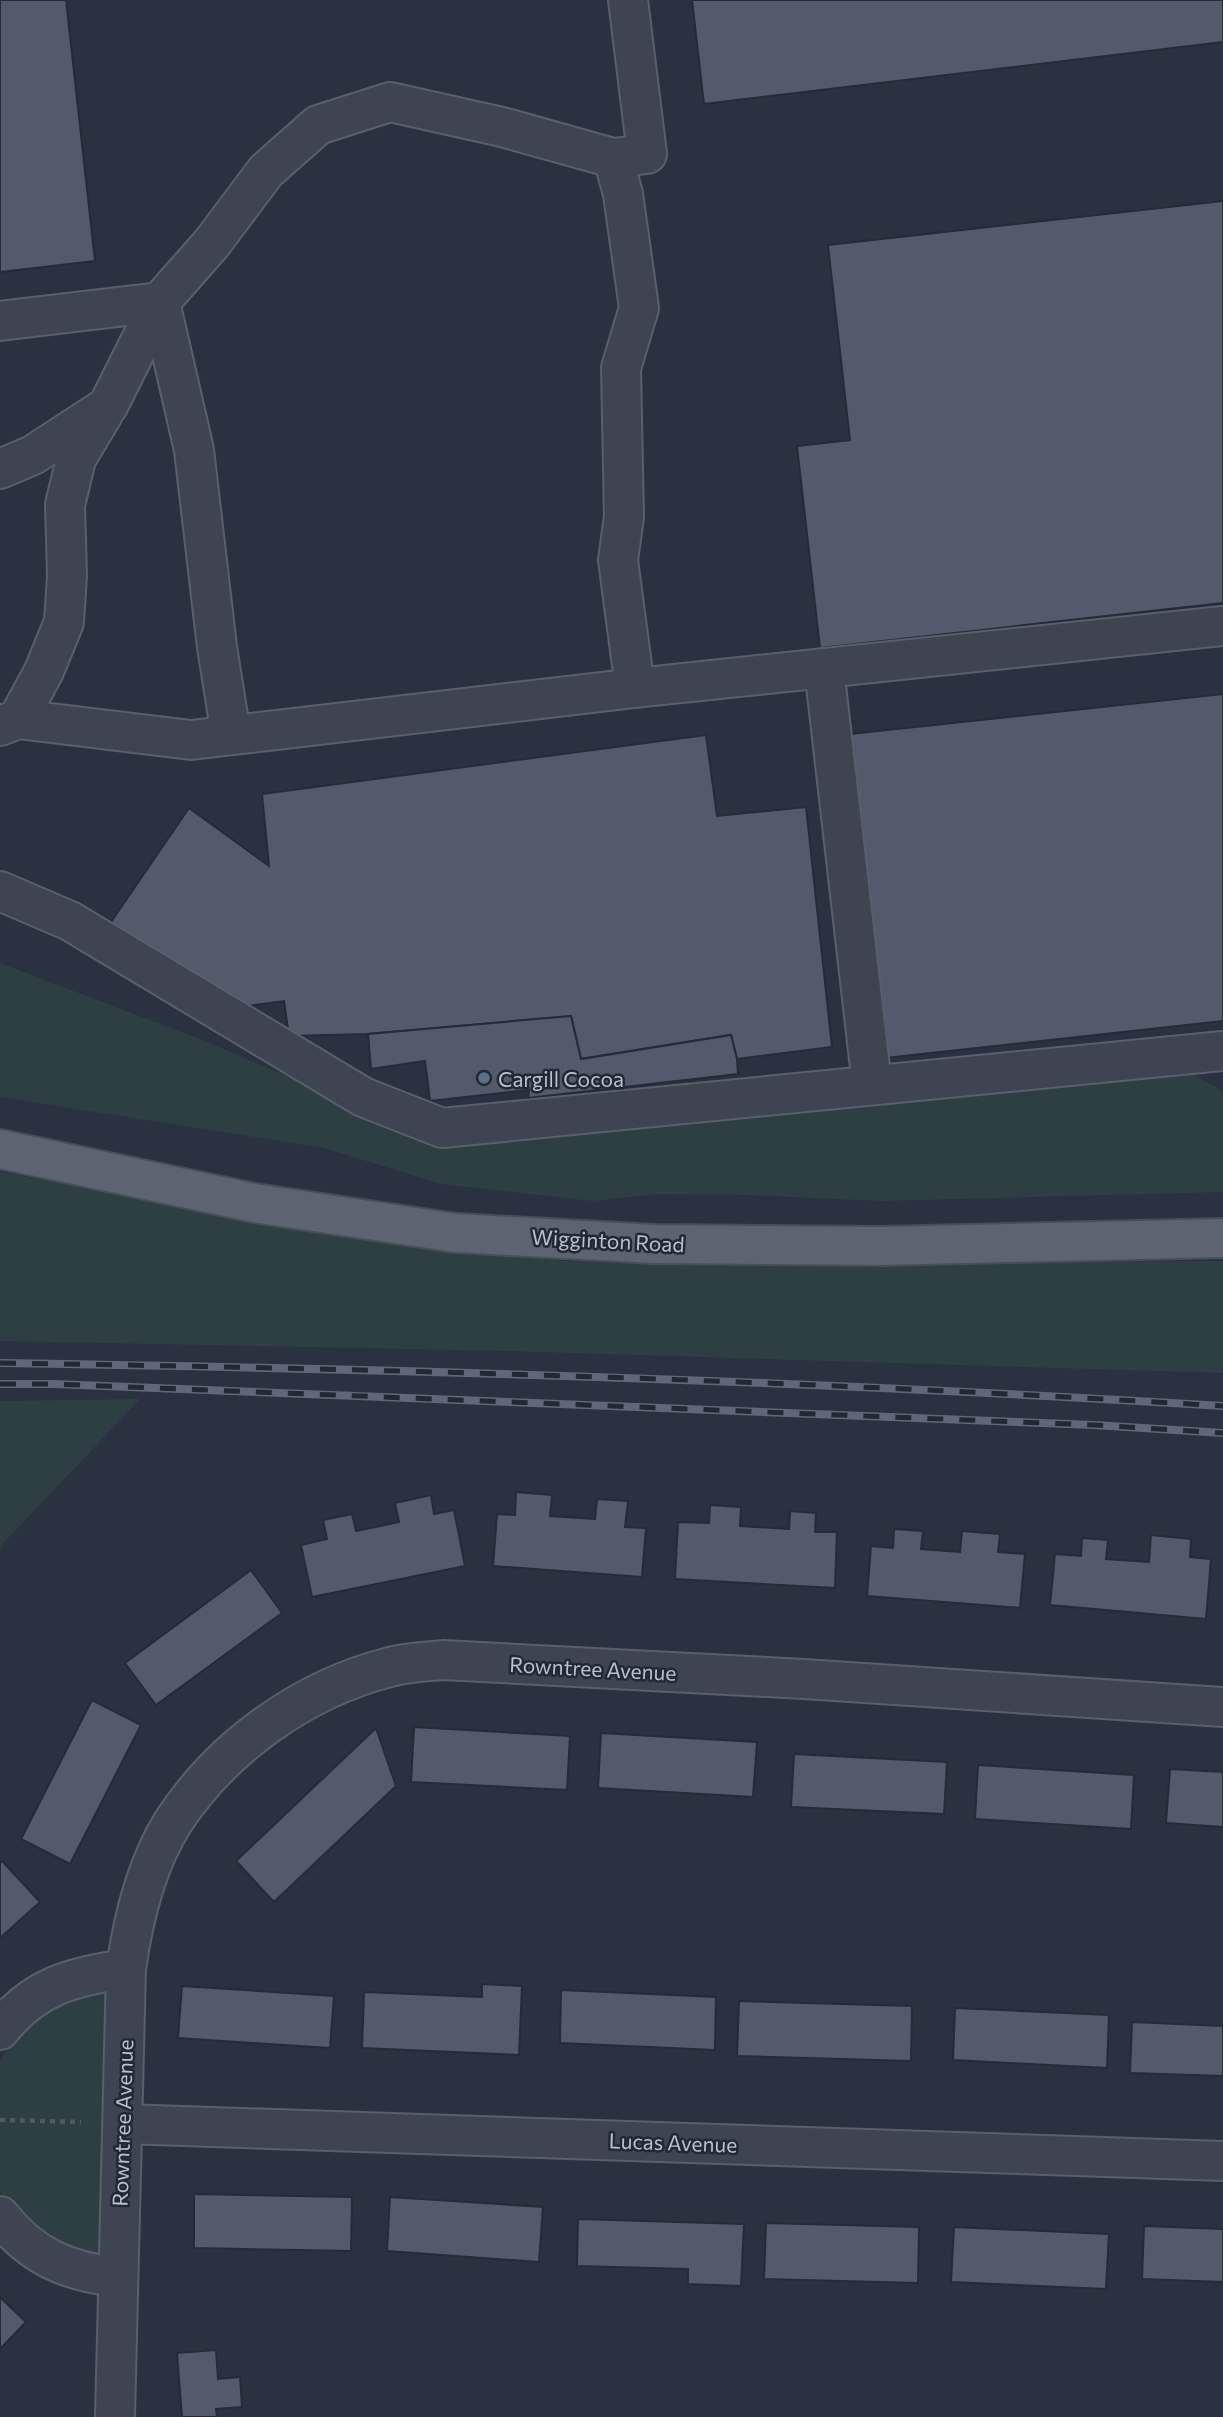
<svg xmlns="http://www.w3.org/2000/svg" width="1223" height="2417" viewBox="0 0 1223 2417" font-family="Commissioner,sans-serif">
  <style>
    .green { fill: #2d3f43 }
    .building { fill: #535a6b; stroke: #252b38; stroke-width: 2 }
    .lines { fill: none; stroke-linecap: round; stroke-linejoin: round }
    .minor-casing { stroke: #595f6b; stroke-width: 42 }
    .major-casing { stroke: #484d5a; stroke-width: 42 }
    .path { stroke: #4c5c61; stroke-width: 4.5; stroke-dasharray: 5 5; stroke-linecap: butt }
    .minor { stroke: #3e4451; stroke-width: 38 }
    .major { stroke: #5c6371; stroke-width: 38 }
    .rail-casing { stroke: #606877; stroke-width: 8 }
    .rail { stroke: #222936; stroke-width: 5; stroke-dasharray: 16; stroke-linecap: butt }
    .service-dot { fill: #5c6f8a; stroke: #222936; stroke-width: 2.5 }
    .labels { text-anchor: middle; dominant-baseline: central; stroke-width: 5; stroke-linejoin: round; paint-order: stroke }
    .poi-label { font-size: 21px; fill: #bbc0cb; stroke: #222936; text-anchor: start }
    .street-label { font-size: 21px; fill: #bbc0cb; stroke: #222936 }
  </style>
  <rect width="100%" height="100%" fill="#2a3141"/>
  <g class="green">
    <polygon points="0,963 200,1039 439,1141 1168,1061 1223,1091 1223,1192 881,1201 748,1195 660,1194 592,1201 441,1184 324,1148 0,1097"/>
    <polygon points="0,1172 324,1231 564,1261 821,1263 1223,1261 1223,1373 504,1351 0,1341"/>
    <polygon points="140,1399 0,1547 0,1401"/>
    <path d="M105,1993L100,2256C91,2254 81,2253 73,2250C44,2240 20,2214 0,2192V2062L2,2057L21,2032L54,2006L69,2000Z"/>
  </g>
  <g class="building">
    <polygon points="0,0 66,0 95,261 0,272"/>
    <polygon points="692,0 1223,0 1223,42 704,104"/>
    <polygon points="1223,201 1223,603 820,648 797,446 850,440 828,245"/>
    <polygon points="1223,694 1223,1021 885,1058 850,734"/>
    <polygon points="706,735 717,816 806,807 832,1047 737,1059 731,1035 581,1059 571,1016 368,1034 289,1036 284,1001 239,1007 111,922 189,808 269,866 262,794"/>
    <polygon points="571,1016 581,1059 731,1035 737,1059 738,1074 528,1098 529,1090 430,1101 425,1061 371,1069 368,1034"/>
    <polygon points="516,1492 552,1495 550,1516 595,1519 597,1499 628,1501 625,1527 646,1528 642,1577 493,1566 497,1514 515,1515"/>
    <polygon points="431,1495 434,1514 454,1510 465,1566 312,1597 301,1545 327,1539 323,1520 352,1514 356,1531 399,1522 395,1503"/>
    <polygon points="710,1505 741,1507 740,1526 789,1529 790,1511 816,1513 815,1532 837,1532 835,1588 675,1579 678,1522 709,1523"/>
    <polygon points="894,1529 923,1531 921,1549 960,1552 962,1531 1000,1534 998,1552 1025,1554 1020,1608 867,1596 871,1546 893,1548"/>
    <polygon points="1151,1535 1191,1539 1190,1557 1211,1559 1206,1619 1050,1605 1055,1554 1081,1556 1082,1538 1108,1540 1106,1559 1149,1562"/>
    <polygon points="251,1570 282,1613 156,1705 125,1663"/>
    <polygon points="92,1700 141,1725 70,1864 21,1839"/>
    <polygon points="414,1727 570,1736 567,1790 411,1782"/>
    <polygon points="376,1728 396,1786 274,1902 236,1861"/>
    <polygon points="601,1733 757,1742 753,1797 598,1788"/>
    <polygon points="794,1754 947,1762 944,1814 791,1807"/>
    <polygon points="978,1765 1134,1775 1131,1829 975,1819"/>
    <polygon points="1170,1769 1223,1772 1223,1827 1166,1823"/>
    <polygon points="2,1861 40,1902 0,1938 0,1863"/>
    <polygon points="482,1984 522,1986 519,2055 362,2048 364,1992 482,1997"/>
    <polygon points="182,1986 334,1996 330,2048 178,2038"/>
    <polygon points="561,1990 716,1997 715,2050 560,2043"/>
    <polygon points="739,2001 912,2006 911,2061 737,2056"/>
    <polygon points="955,2008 1109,2015 1107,2068 953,2060"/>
    <polygon points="1132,2022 1223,2026 1223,2076 1130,2073"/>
    <polygon points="194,2194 352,2197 351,2251 194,2248"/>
    <polygon points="390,2197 543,2207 539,2262 387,2251"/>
    <polygon points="578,2219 744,2224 741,2286 688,2284 688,2269 577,2266"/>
    <polygon points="766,2223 919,2227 918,2283 764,2279"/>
    <polygon points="1144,2226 1223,2229 1223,2282 1142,2279"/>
    <polygon points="954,2227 1109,2234 1106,2289 951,2282"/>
    <polygon points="0,2297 26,2322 0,2349"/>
    <polygon points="216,2350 218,2379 240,2377 242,2407 216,2409 217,2417 182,2417 177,2353"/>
  </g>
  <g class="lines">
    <g class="minor-casing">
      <g id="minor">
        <polyline points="613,158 623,194 639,308 621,368 624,517 618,560 635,688"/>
        <polyline points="160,302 194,450 217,647 231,735"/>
        <polyline points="0,321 160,302"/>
        <polyline points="0,469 33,455 108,406 160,302 212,243 266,171 318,125 390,102 502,127 613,158 647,154 628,0"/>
        <polyline points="824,668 872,1085"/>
        <polyline points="18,719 191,740 635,688 1223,626"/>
        <polyline points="0,726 18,719 44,671 64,622 67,576 65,505 76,459 103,414"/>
        <polyline points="0,891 70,921 363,1097 442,1128 1223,1051"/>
        <path d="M0,2030C34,1986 74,1976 126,1969"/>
        <polyline points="124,2124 1223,2161"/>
        <path d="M0,2216C31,2256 68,2272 117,2277"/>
        <path d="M115,2417L126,1969C133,1919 146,1865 173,1822C222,1747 303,1689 390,1667C407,1662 426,1662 443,1660L804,1679L1223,1707"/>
      </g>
    </g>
    <g class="major-casing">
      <polyline id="major" points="0,1149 254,1203 456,1233 655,1244 883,1246 1223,1238"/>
    </g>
    <polyline class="path" points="0,2120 81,2122"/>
    <use href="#minor" class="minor"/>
    <use href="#major" class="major"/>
    <g class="rail-casing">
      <g id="rail">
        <path d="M0,1363C408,1369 816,1381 1223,1406"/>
        <polyline points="0,1384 54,1384 1094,1425 1223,1433"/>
      </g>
    </g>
    <use href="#rail" class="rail"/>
  </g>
  <circle class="service-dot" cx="484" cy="1078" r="7"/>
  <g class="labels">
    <g class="poi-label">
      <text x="498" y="1078">Cargill Cocoa</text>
    </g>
    <g class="street-label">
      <text transform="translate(608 1240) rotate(3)">Wigginton Road</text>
      <text transform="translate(593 1668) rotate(3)">Rowntree Avenue</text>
      <text transform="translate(122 2123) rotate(-88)">Rowntree Avenue</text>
      <text transform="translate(673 2142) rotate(2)">Lucas Avenue</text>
    </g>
  </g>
</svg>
